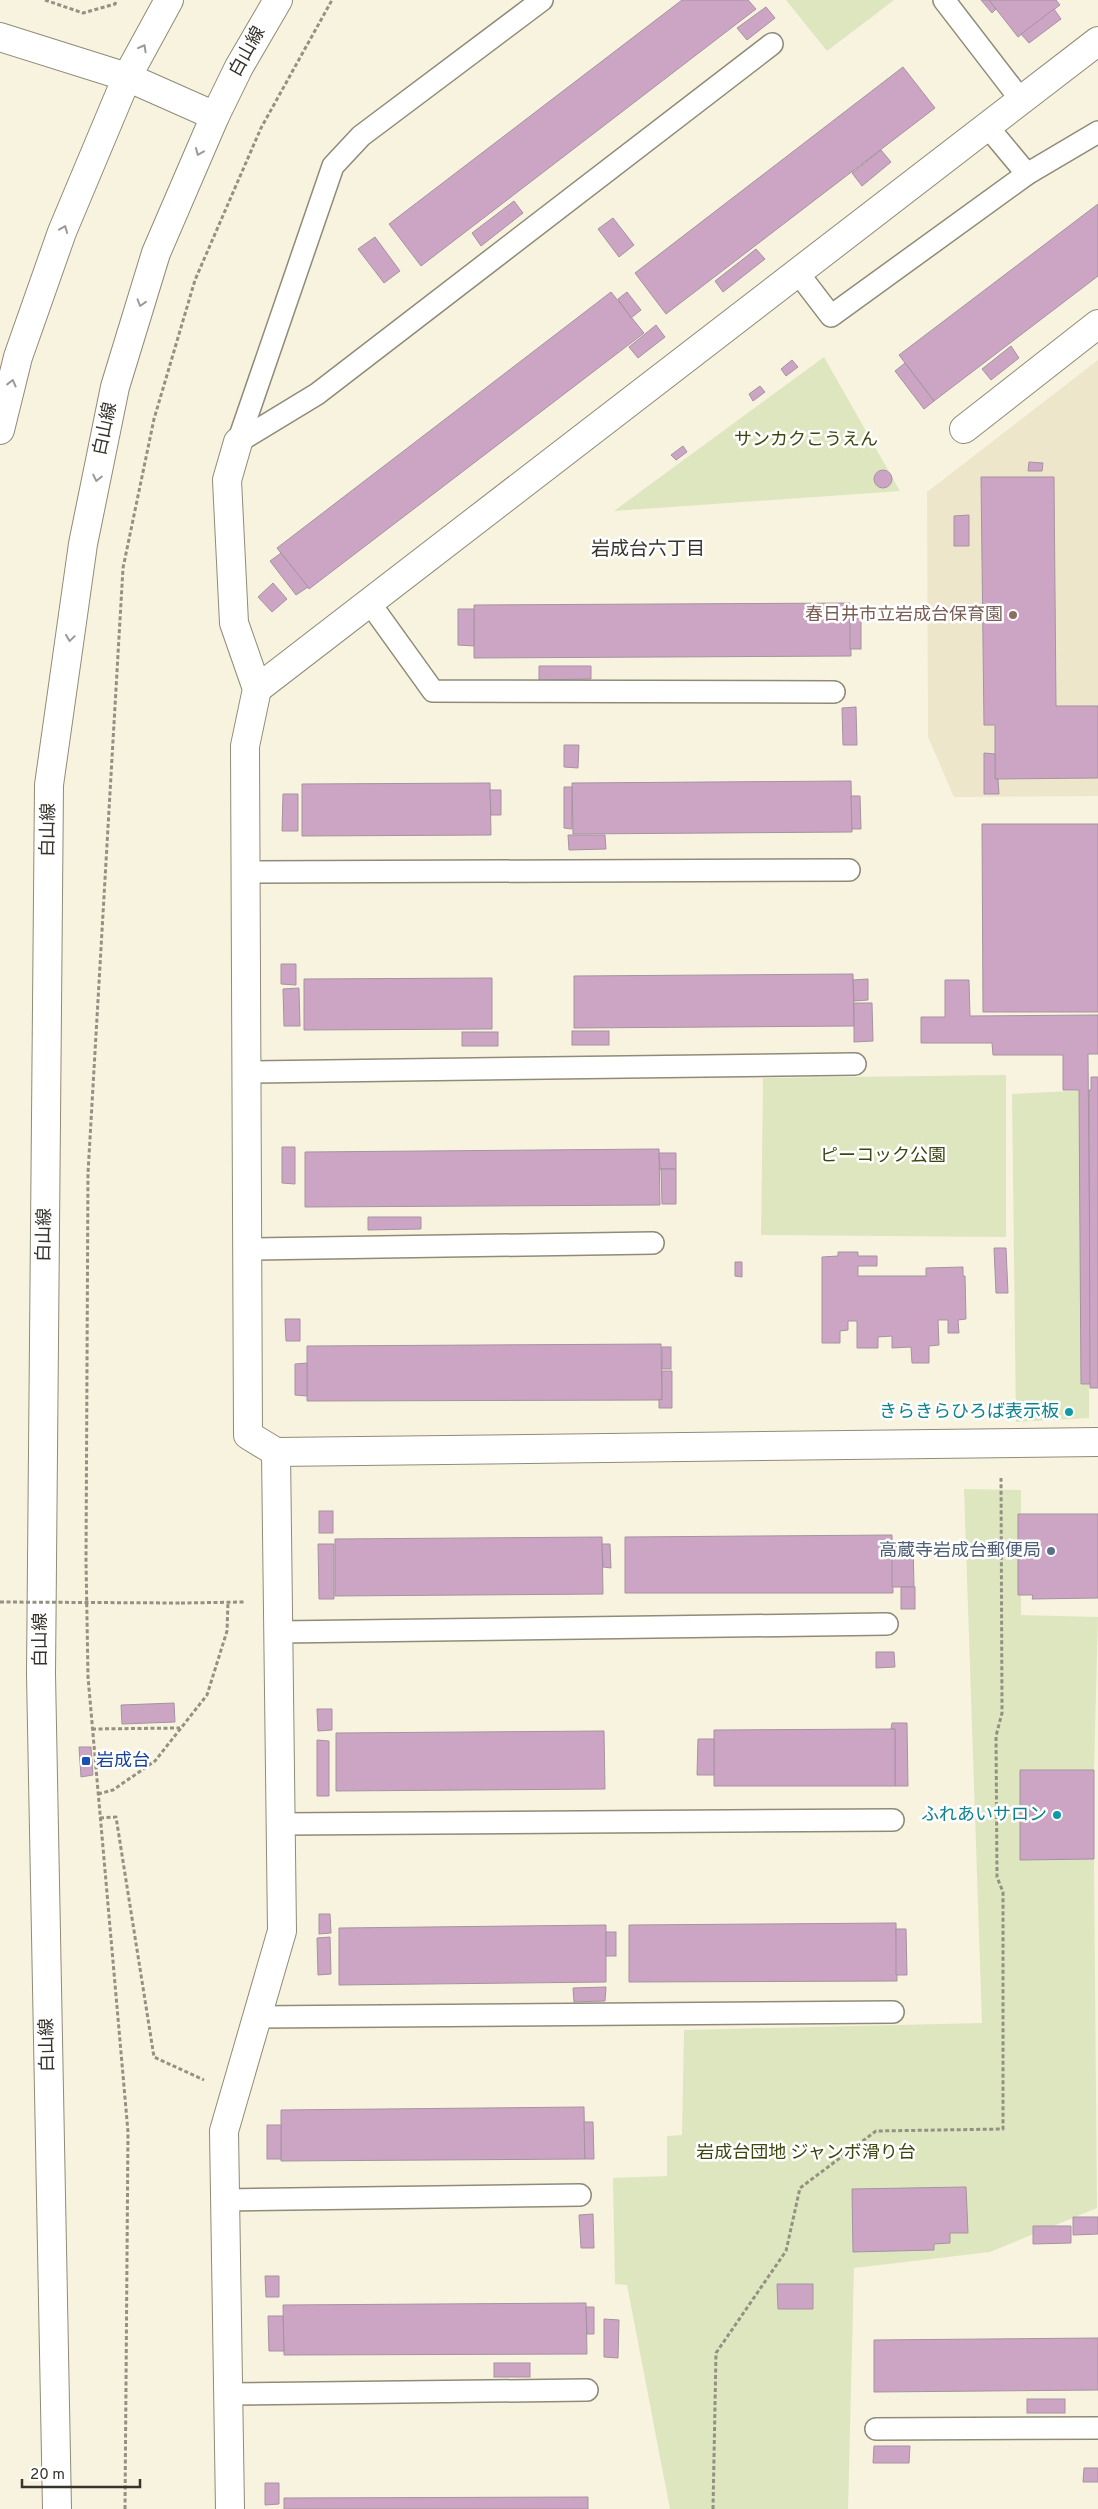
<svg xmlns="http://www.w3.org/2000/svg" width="1098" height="2509" viewBox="0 0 1098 2509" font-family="Overpass,'Noto Sans JP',sans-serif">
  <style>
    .built { fill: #ede6cb }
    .green { fill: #dee6c0 }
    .building { fill: #cda5c4; stroke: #a493a0 }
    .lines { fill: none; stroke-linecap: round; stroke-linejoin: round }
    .lane-casing { stroke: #8f8b78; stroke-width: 24 }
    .street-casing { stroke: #8f8b78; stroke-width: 30 }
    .secondary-casing { stroke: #8f8b78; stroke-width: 30 }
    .path { stroke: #949183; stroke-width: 3; stroke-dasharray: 4 2.5; stroke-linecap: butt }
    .lane { stroke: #fff; stroke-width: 21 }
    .street { stroke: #fff; stroke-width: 28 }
    .secondary { stroke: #fff; stroke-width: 28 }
    .path-bridge { stroke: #949183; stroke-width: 3; stroke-dasharray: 4 2.5; stroke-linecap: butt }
    .oneway { stroke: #9a9a96 }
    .education-dot { fill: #8d6e63; stroke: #fff; stroke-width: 2 }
    .culture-dot { fill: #0f9aa8; stroke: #fff; stroke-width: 2 }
    .service-dot { fill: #5c6f8a; stroke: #fff; stroke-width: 2 }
    .transit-dot { fill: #1a4fb4; stroke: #fff; stroke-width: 2 }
    .labels { text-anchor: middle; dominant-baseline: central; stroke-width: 5; stroke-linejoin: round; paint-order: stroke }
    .street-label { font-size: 18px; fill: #36342c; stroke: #fff }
    .park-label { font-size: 18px; fill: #3e4610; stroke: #fff }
    .education-label { font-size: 18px; fill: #785e54; stroke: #fff; text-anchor: end }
    .culture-label { font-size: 18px; fill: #0d838f; stroke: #fff; text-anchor: end }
    .service-label { font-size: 18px; fill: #4e5e75; stroke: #fff; text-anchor: end }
    .transit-label { font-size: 18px; fill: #164399; stroke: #fff; text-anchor: start }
    .neighbourhood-label { font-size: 19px; fill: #36342c; stroke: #fff }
  </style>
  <rect width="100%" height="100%" fill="#f8f3df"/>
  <polygon class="built" points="1098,360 1098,796 954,797 928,737 927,492"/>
  <g class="green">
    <polygon points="786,0 894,0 827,51"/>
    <polygon points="824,357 900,491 614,511"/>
    <polygon points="1006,1075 1006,1237 761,1235 763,1078"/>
    <polygon points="1089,1090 1089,1418 1016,1422 1012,1094"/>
    <polygon points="964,1489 1021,1490 1021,1615 1098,1617 1094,1770 1020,1770 1020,1859 1094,1859 1097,2208 990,2252 854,2268 848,2509 670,2509 627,2285 615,2284 613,2178 667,2176 667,2136 682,2135 684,2030 982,2023"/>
  </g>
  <g class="building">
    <polygon points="682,0 748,0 756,9 421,266 389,224"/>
    <polygon points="981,0 989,0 996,9 992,13"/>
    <polygon points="989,0 1056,0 1060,5 1018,37"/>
    <polygon points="766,7 775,18 747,40 737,28"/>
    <polygon points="1054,9 1061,19 1029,43 1021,34"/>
    <polygon points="903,67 935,108 666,314 635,273"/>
    <polygon points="881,150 891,162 862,186 852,173"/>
    <polygon points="514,201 523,213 481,246 472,233"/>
    <polygon points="1098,204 1098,276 934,401 899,355"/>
    <polygon points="613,218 634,245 619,257 598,229"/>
    <polygon points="375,237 400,271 384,283 358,249"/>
    <polygon points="756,249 765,259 723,292 715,281"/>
    <polygon points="611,292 644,333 309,589 277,548"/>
    <polygon points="627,292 641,310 631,318 618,299"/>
    <polygon points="656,325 665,337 638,358 629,347"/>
    <polygon points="1011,346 1019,358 991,380 982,369"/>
    <polygon points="792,360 798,367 786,376 781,369"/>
    <polygon points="905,363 934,401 924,409 895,371"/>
    <polygon points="760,386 765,392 753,401 749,394"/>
    <polygon points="683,446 687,452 676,460 671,455"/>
    <polygon points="1029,462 1043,463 1042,471 1028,471"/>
    <circle cx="883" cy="479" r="9"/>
    <polygon points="981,477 1054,477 1056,706 1098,706 1098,778 995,779 995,725 984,725"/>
    <polygon points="969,515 969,546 954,546 954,516"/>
    <polygon points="281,553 308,587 296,595 270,561"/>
    <polygon points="273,583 287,599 272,612 258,597"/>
    <polygon points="850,603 851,656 474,658 474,605"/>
    <polygon points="458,609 474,609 474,646 458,645"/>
    <rect x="850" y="614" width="11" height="35"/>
    <polygon points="539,666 591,666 591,679 539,680"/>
    <polygon points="856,707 857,745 843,745 842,708"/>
    <polygon points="564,745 579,745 578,768 564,767"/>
    <polygon points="984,753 995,754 995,779 998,779 999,794 984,794"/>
    <polygon points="851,781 852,832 573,834 572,783"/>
    <polygon points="490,783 491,835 302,836 302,784"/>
    <polygon points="564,787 572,787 572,829 564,828"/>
    <polygon points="490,790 501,790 501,815 491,815"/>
    <polygon points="283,794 298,794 298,831 282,831"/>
    <polygon points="851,796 860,796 861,829 852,829"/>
    <polygon points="982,824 1098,824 1098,1012 983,1012"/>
    <polygon points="568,835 605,835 606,849 569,850"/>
    <polygon points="281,964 296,964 296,985 281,984"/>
    <polygon points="853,974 854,1026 574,1028 574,976"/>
    <polygon points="492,978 492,1029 304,1030 304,979"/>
    <polygon points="868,979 868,1000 854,1001 853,980"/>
    <polygon points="945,980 969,980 970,1016 1098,1015 1098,1054 1088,1054 1091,1384 1081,1384 1079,1090 1063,1090 1063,1055 993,1055 992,1043 921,1043 921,1017 945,1017"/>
    <polygon points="299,988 300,1026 284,1026 283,989"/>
    <polygon points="854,1003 872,1003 873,1041 854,1042"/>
    <rect x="572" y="1031" width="37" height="14"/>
    <rect x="462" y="1032" width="36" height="14"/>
    <polygon points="1091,1077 1098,1077 1098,1388 1090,1388 1089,1090 1091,1090"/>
    <polygon points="282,1147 295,1147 295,1184 282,1183"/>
    <polygon points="659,1149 660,1205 305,1207 305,1152"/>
    <polygon points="659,1153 676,1153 676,1169 660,1169"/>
    <polygon points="661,1169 676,1169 676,1204 662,1204"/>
    <polygon points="368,1217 421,1217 421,1229 368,1230"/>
    <polygon points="994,1248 1006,1248 1008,1293 996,1293"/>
    <polygon points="838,1252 858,1252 858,1256 877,1256 877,1266 858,1266 858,1276 926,1276 926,1268 963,1267 963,1276 965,1276 966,1319 958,1320 959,1333 948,1333 948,1320 938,1320 939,1345 929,1346 929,1363 912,1363 911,1347 892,1348 892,1336 878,1337 878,1348 857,1348 857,1321 848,1321 848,1330 840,1331 840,1343 822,1343 822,1257 838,1256"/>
    <polygon points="735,1262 742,1262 742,1277 735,1276"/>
    <polygon points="285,1319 300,1319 300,1341 286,1341"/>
    <polygon points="661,1344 662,1400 307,1401 307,1346"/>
    <rect x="662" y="1347" width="9" height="22"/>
    <polygon points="307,1363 307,1396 295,1395 295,1364"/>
    <polygon points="662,1371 672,1371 672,1408 659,1408 659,1399 662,1400"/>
    <rect x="319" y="1511" width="14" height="22"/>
    <polygon points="1018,1514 1098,1514 1098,1598 1032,1599 1033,1595 1018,1595"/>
    <polygon points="892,1535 893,1593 625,1593 625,1537"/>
    <polygon points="602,1537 603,1594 335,1596 335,1539"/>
    <polygon points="892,1541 913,1541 914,1587 892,1587"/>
    <polygon points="318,1544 334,1544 334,1599 319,1599"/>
    <polygon points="602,1544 610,1544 611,1568 603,1567"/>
    <rect x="901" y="1587" width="14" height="22"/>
    <polygon points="876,1652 894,1652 895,1667 876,1668"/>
    <polygon points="174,1703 175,1722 122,1724 121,1705"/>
    <polygon points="317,1709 332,1709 332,1730 318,1731"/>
    <polygon points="892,1723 907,1723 908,1786 895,1786 895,1729 891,1729"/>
    <polygon points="895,1729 895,1786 714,1786 714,1730"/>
    <polygon points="604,1731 605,1789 336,1791 336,1733"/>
    <polygon points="698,1739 714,1739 714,1775 697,1775"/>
    <polygon points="317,1740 329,1741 329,1796 317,1796"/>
    <polygon points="79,1747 91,1747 93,1775 81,1777"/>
    <polygon points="1020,1770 1094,1770 1094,1859 1020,1860"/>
    <polygon points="319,1914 330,1914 331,1933 319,1934"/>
    <polygon points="896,1923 897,1981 629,1982 629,1925"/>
    <polygon points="606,1925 606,1982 339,1985 339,1928"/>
    <polygon points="896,1929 906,1929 907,1975 896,1975"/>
    <rect x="606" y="1932" width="10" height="24"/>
    <polygon points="330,1937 331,1974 318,1975 317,1938"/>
    <polygon points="606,1987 605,2001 574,2002 573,1988"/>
    <polygon points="584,2107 585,2159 281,2161 281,2110"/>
    <polygon points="584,2122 593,2122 594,2159 585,2159"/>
    <rect x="267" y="2125" width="14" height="34"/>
    <polygon points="966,2187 968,2233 950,2233 950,2243 934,2244 934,2250 853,2252 852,2189"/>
    <polygon points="593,2214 594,2248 581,2248 579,2215"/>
    <polygon points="1073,2217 1098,2217 1098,2234 1073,2235"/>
    <polygon points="1033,2226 1071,2226 1071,2243 1033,2244"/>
    <polygon points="265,2276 279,2276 279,2297 266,2297"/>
    <polygon points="777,2284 813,2284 813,2309 778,2309"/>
    <polygon points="586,2303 587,2354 284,2355 283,2305"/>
    <polygon points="586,2307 594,2307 594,2334 587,2334"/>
    <polygon points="268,2316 283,2316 284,2351 269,2351"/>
    <polygon points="604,2319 619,2320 618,2358 604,2357"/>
    <polygon points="1098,2338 1098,2390 874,2392 874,2340"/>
    <rect x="494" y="2363" width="36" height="14"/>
    <rect x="1027" y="2399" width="38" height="14"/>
    <polygon points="874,2446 910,2446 909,2463 873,2463"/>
    <polygon points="1084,2468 1098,2468 1098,2482 1083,2482"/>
    <polygon points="265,2483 279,2483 279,2504 265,2505"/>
    <polygon points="588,2497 588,2509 284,2509 284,2498"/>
  </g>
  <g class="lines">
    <g class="lane-casing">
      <g id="lane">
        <polyline points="944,0 1021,100"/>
        <polyline points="987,126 1027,174"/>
        <polyline points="798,273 831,316 1027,174 1098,132"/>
        <polyline points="238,442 317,394 772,44"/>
        <polyline points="238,442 333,166 361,136 542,0"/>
        <polyline points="369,602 433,691 834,692"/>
        <polyline points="246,872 849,870"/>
        <polyline points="247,1072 855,1064"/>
        <polyline points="248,1249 653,1243"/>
        <polyline points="279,1632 887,1624"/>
        <polyline points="281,1824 893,1820"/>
        <polyline points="257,2017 893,2012"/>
        <polyline points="225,2200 580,2195"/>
        <polyline points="228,2394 587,2390"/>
        <polyline points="876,2429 1098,2428"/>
      </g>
    </g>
    <g class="street-casing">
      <g id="street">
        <polyline points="964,429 1098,324"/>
        <polyline points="257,689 1098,41"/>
        <polyline points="276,1452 1098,1442"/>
        <polyline points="230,2509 224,2131 282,1931 276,1452 248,1435 245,746 257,689 234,623 227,480 238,442"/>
      </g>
    </g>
    <g class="secondary-casing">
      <g id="secondary">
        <polyline points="0,37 127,77 215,116"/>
        <polyline points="0,430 18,357 62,232 127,77 169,0"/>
        <polyline points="57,2509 41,1674 49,785 83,544 115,387 156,253 215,116 239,67 278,0"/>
      </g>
    </g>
    <g class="path">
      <polyline points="45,0 83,13 115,4 117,0"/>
      <polyline points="181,1603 244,1602"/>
      <polyline points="92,1729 180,1728"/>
      <polyline points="98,1794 113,1790 155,1761 207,1695 227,1631 228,1602"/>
      <polyline points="100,1818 116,1817 154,2057 204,2080"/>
      <polyline points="125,2509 128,2132 88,1677 86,1561 88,1173 123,568 154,419 195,280 261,128 332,0"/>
      <polyline points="713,2509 716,2353 786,2251 800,2188 876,2131 1003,2129 1003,1892 997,1877 996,1736 1002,1713 1001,1478"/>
    </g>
    <use href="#lane" class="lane"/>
    <use href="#street" class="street"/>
    <use href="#secondary" class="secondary"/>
    <polyline class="path-bridge" points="0,1602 181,1603"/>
  </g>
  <defs><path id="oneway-chevron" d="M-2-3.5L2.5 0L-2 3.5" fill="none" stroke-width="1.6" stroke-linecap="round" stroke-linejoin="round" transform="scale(1.25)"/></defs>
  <g class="oneway">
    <use href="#oneway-chevron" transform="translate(143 48) rotate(-61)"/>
    <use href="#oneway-chevron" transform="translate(199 152) rotate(113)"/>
    <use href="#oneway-chevron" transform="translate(64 229) rotate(-68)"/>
    <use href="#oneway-chevron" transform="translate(141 303) rotate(107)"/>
    <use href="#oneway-chevron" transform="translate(12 383) rotate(-76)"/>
    <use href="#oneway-chevron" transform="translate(97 478) rotate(102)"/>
    <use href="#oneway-chevron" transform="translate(70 638) rotate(98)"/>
  </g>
  <circle class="education-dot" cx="1013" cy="615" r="5"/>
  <g class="culture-dot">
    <circle cx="1069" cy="1412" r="5"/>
    <circle cx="1057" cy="1815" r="5"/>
  </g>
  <circle class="service-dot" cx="1051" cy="1551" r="5"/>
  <rect class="transit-dot" x="81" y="1756" width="10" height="10" rx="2.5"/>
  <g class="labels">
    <g class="street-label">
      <text transform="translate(248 52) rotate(-61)">白山線</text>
      <text transform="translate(106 429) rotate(-78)">白山線</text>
      <text transform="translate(49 830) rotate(-89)">白山線</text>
      <text transform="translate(45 1235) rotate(-89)">白山線</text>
      <text transform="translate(41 1640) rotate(-90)">白山線</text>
      <text transform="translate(48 2045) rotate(-91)">白山線</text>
    </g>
    <g class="park-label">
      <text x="806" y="440">サンカクこうえん</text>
      <text x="883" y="1156">ピーコック公園</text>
      <text x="806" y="2153">岩成台団地 ジャンボ滑り台</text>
    </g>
    <g class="education-label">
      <text x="1003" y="615">春日井市立岩成台保育園</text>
    </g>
    <g class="culture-label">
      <text x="1059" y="1412">きらきらひろば表示板</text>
      <text x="1047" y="1815">ふれあいサロン</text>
    </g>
    <g class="service-label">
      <text x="1041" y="1551">高蔵寺岩成台郵便局</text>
    </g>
    <g class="transit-label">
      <text x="96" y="1761">岩成台</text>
    </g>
    <g class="neighbourhood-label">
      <text x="648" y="550">岩成台六丁目</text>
    </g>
  </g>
  <path d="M22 2479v8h118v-8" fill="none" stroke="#36342c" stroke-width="2.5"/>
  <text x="30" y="2479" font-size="15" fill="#36342c" stroke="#ffffff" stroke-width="4" paint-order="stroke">20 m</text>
</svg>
